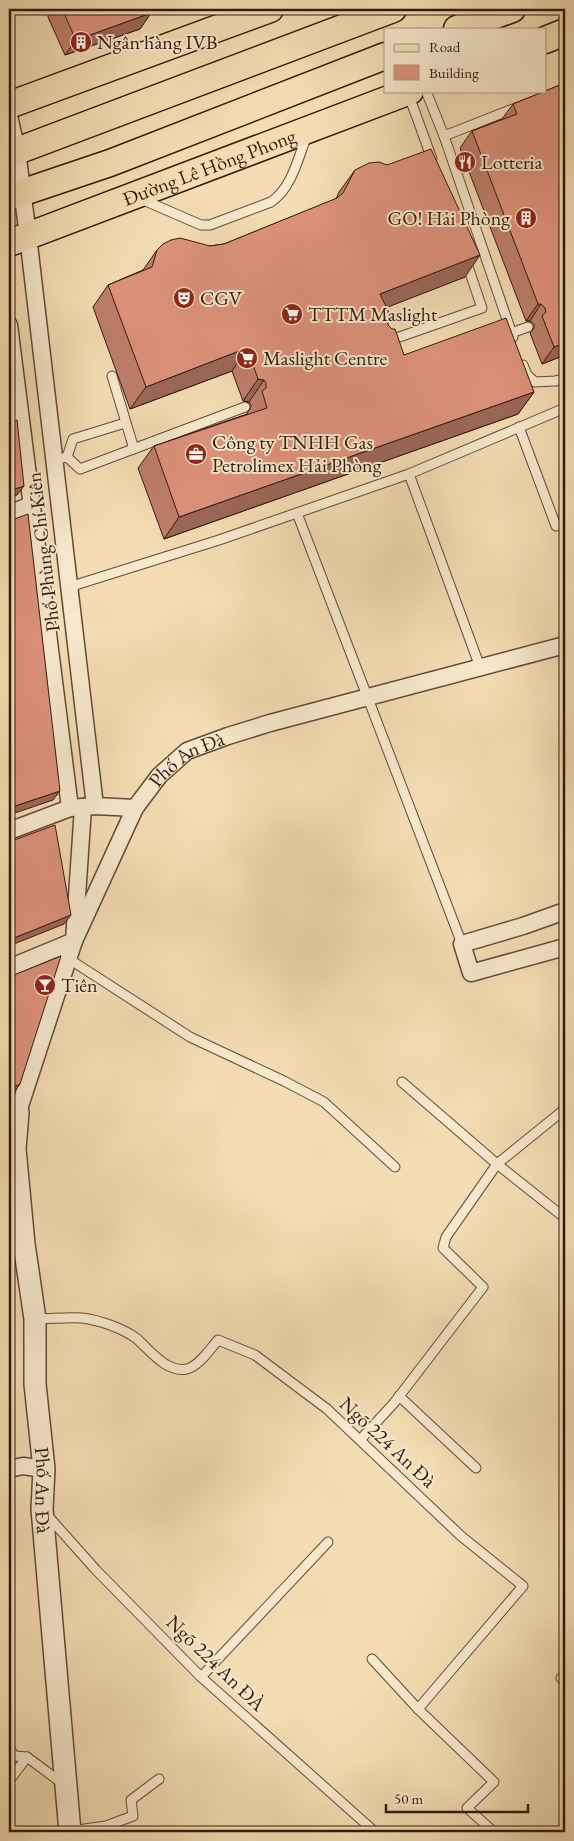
<svg xmlns="http://www.w3.org/2000/svg" width="574" height="1841" viewBox="0 0 574 1841" font-family="'EB Garamond',serif">
  <style>
    .lines { fill: none; stroke-linecap: round; stroke-linejoin: round }
    .service-casing { stroke: #634935; stroke-width: 11 }
    .minor-casing { stroke: #634935; stroke-width: 19 }
    .tertiary-casing { stroke: #634935; stroke-width: 24 }
    .primary-casing { stroke: #33180b; stroke-width: 29 }
    .service { stroke: #f8e9ce; stroke-width: 9 }
    .minor { stroke: #f8e9ce; stroke-width: 16 }
    .tertiary { stroke: #f8e9ce; stroke-width: 21 }
    .primary { stroke: #f4ddb4; stroke-width: 26 }
    .wall { fill: #bf7e6c; stroke: #33180b }
    .shaded-wall { fill: #9b6658; stroke: #33180b }
    .building { fill: #de927d; stroke: #33180b }
    .labels { text-anchor: middle; dominant-baseline: central; stroke-width: 4; stroke-linejoin: round; paint-order: stroke }
    .poi-label { font-size: 20px; fill: #33180b; stroke: #f8e9ce; text-anchor: start }
    .street-label { font-size: 20px; fill: #33180b; stroke: #f8e9ce }
  </style>
  <rect width="100%" height="100%" fill="#f4ddb4"/>
  <filter id="stains"><feTurbulence type="fractalNoise" baseFrequency=".004" numOctaves="4"/><feColorMatrix values="0 0 0 0 .2 0 0 0 0 .09 0 0 0 0 .02 0 0 0 .5 -.17"/></filter>
  <radialGradient id="worn" r=".72"><stop offset=".6" stop-color="#630" stop-opacity="0"/><stop offset="1" stop-color="#630" stop-opacity=".3"/></radialGradient>
  <g class="lines">
    <g class="service-casing">
      <g id="service">
        <polyline points="426,91 444,136 513,337"/>
        <polyline points="408,93 432,159"/>
        <polyline points="444,136 518,107"/>
        <path d="M141,199L201,225H210L271,202C292,188 298,158 307,135"/>
        <polyline points="511,333 528,327"/>
        <polyline points="388,341 482,308 466,261"/>
        <polyline points="523,365 527,375 535,382 555,381 565,379"/>
        <polyline points="112,376 134,449"/>
        <polyline points="519,427 556,526"/>
        <polyline points="67,457 80,469 245,407"/>
        <polyline points="63,458 67,457 73,439 125,423"/>
        <polyline points="409,474 480,667"/>
        <polyline points="297,513 462,944"/>
        <polyline points="69,587 219,540 409,474 565,408"/>
        <polyline points="69,959 190,1037 284,1081 324,1102 395,1167"/>
        <polyline points="402,1082 497,1164 565,1218"/>
        <path d="M36,1319C51,1319 67,1317 82,1318C99,1320 122,1328 136,1338C150,1350 166,1373 187,1369C199,1366 210,1349 218,1340L255,1355L327,1409L461,1536L523,1586L418,1709"/>
        <polyline points="399,1396 476,1468"/>
        <polyline points="360,1440 394,1403 483,1287 443,1248 446,1237 497,1164 565,1109"/>
        <polyline points="47,1515 96,1570 201,1677 375,1832"/>
        <polyline points="372,1659 418,1709 494,1782 467,1808 494,1832"/>
        <polyline points="201,1677 328,1542"/>
        <polyline points="561,1678 565,1682"/>
        <polyline points="9,1747 14,1756 27,1757 63,1784"/>
        <polyline points="9,1781 27,1757"/>
        <polyline points="70,1831 106,1826 133,1816 131,1800 159,1779"/>
        <polyline points="559,1832 565,1827"/>
      </g>
    </g>
    <g class="minor-casing">
      <g id="minor">
        <polyline points="9,116 17,151 28,236 95,806"/>
        <polyline points="9,325 70,808"/>
        <polyline points="9,514 31,505"/>
        <polyline points="9,831 70,808 95,806 135,808"/>
        <polyline points="565,911 523,926 462,944 471,973 565,947"/>
        <polyline points="9,968 74,941 83,807"/>
        <path id="s1" d="M9,1116L18,1112L74,941L135,808L159,776L187,751L228,736L270,723L565,645"/>
        <polyline points="9,1469 23,1466 44,1469"/>
      </g>
    </g>
    <g class="tertiary-casing">
      <g id="tertiary">
        <path id="s2" d="M18,1112L15,1149L24,1244L35,1319V1384L44,1469L42,1509L70,1832"/>
      </g>
    </g>
    <g class="primary-casing">
      <g id="primary">
        <polyline points="457,29 512,9"/>
        <polyline points="545,40 565,32"/>
        <polyline points="9,105 270,9"/>
        <polyline points="9,154 393,9"/>
        <polyline points="9,197 110,163 385,56"/>
        <path id="s3" d="M9,243L410,91"/>
      </g>
    </g>
    <use href="#service" class="service"/>
    <use href="#minor" class="minor"/>
    <use href="#tertiary" class="tertiary"/>
    <use href="#primary" class="primary"/>
  </g>
  <g class="wall">
    <polygon points="48,9 149,9 151,13 140,29 65,55 48,17"/>
    <polygon points="565,83 565,355 542,364 530,333 534,328 534,324 530,321 526,321 460,148 472,131 502,119 513,104"/>
    <polygon points="355,170 465,277 386,307 391,317 388,322 388,325 404,355 534,392 518,414 164,539 138,468 154,446 247,414 247,413 251,407 251,405 249,402 243,401 232,371 130,409 93,307 108,285 143,270 157,250 210,246 224,244 336,199 339,192"/>
  </g>
  <g class="shaded-wall">
    <polygon points="151,13 140,29 65,55 76,40"/>
    <polygon points="480,255 465,277 365,316 380,294"/>
    <polygon points="538,304 541,304 530,321 526,321"/>
    <polygon points="565,343 565,355 542,364 554,347"/>
    <polygon points="247,348 232,371 130,409 146,387"/>
    <polygon points="258,379 264,380 249,402 243,401"/>
    <polygon points="534,392 518,414 164,539 179,517"/>
    <polygon points="24,486 17,495 9,498 9,491"/>
    <polygon points="60,791 53,800 9,815 9,808"/>
    <polygon points="71,915 64,924 9,946 9,940"/>
    <polygon points="20,1084 13,1094 9,1095 9,1089"/>
  </g>
  <g class="building">
    <polygon points="62,9 149,9 151,13 76,40"/>
    <polygon points="565,83 565,343 554,347 542,316 546,312 545,308 541,304 538,304 472,131 517,114 513,104"/>
    <polygon points="431,149 480,255 380,294 391,317 387,321 388,325 392,329 395,329 404,355 506,318 534,392 179,517 154,446 267,408 262,391 266,388 266,383 264,380 258,379 247,348 146,387 108,285 152,267 157,250 163,244 171,240 180,238 210,246 224,244 337,198 343,193 355,170 369,163 379,162 387,165"/>
    <polygon points="17,420 24,486 9,491 9,423"/>
    <polygon points="28,514 60,791 9,808 9,521"/>
    <polygon points="55,825 71,915 9,940 9,842"/>
    <polygon points="61,956 20,1084 9,1089 9,977"/>
  </g>
  <defs>
    <g id="building-disc" transform="scale(1.125)"><circle r="9.5" fill="#8f2418" stroke="#f8e9ce"/><path d="M-4-6H4V6H1V3H-1V6H-4ZM-2.5-4.3h1.7v1.8h-1.7ZM.8-4.3h1.7v1.8H.8ZM-2.5-1h1.7V.8h-1.7ZM.8-1h1.7V.8H.8Z" fill="#fff"/></g>
    <g id="restaurant-disc" transform="scale(1.125)"><circle r="9.5" fill="#8f2418" stroke="#f8e9ce"/><path d="M-5-6h1v4h1v-4h1v4h1v-4h1v5L-1.5 .5V6h-2V.5L-5-1ZM5-6V6H3V1.5H1.5Q1.5-4 5-6Z" fill="#fff"/></g>
    <g id="theatre-disc" transform="scale(1.125)"><circle r="9.5" fill="#8f2418" stroke="#f8e9ce"/><path d="M-5-5.5Q0-4 5-5.5V0Q5 5 0 6Q-5 5-5 0ZM-3.3-2.5H-1v1.5H-3.3ZM1-2.5H3.3v1.5H1ZM-2.8 1Q0 5.5 2.8 1Z" fill="#fff"/></g>
    <g id="supermarket-disc" transform="scale(1.125)"><circle r="9.5" fill="#8f2418" stroke="#f8e9ce"/><path d="M-6-5.5h2.5l.6 2H6L4.5 2H-2.5L-4.4-4H-6ZM-1.5 3.2a1.3 1.3 0 1 0 .1 0ZM3 3.2a1.3 1.3 0 1 0 .1 0Z" fill="#fff"/></g>
    <g id="office-disc" transform="scale(1.125)"><circle r="9.5" fill="#8f2418" stroke="#f8e9ce"/><path d="M-6-3h4V-5.5h4V-3h4V5H-6ZM-1-4.5V-3h2v-1.5ZM-6 0V1H6V0Z" fill="#fff"/></g>
    <g id="bar-disc" transform="scale(1.125)"><circle r="9.5" fill="#8f2418" stroke="#f8e9ce"/><path d="M-6-5H6L.8 .8V4.5H3.5V6h-7V4.5H-.8V.8Z" fill="#fff"/></g>
  </defs>
  <g fill-rule="evenodd">
    <use href="#building-disc" x="81" y="42"/>
    <use href="#restaurant-disc" x="465" y="162"/>
    <use href="#building-disc" x="526" y="218"/>
    <use href="#theatre-disc" x="184" y="298"/>
    <use href="#supermarket-disc" x="292" y="314"/>
    <use href="#supermarket-disc" x="247" y="358"/>
    <use href="#office-disc" x="196" y="454"/>
    <use href="#bar-disc" x="45" y="985"/>
  </g>
  <g class="labels">
    <g class="poi-label">
      <text x="97" y="42">Ngân hàng IVB</text>
      <text x="481" y="162">Lotteria</text>
      <text x="510" y="218" text-anchor="end">GO! Hải Phòng</text>
      <text x="200" y="298">CGV</text>
      <text x="308" y="314">TTTM Maslight</text>
      <text x="263" y="358">Maslight Centre</text>
      <text x="212" y="442">Công ty TNHH Gas<tspan x="212" dy="23">Petrolimex Hải Phòng</tspan></text>
      <text x="61" y="985">Tiên</text>
    </g>
    <g class="street-label">
      <text stroke="none"><textPath href="#s3" startOffset="214">Đường Lê Hồng Phong</textPath></text>
      <text transform="translate(43 552) rotate(-97)">Phố Phùng Chí Kiên</text>
      <text stroke="none"><textPath href="#s1" startOffset="409">Phố An Đà</textPath></text>
      <text transform="translate(388 1442) rotate(43)">Ngõ 224 An Đà</text>
      <text stroke="none"><textPath href="#s2" startOffset="380">Phố An Đà</textPath></text>
      <text transform="translate(216 1663) rotate(44)">Ngõ 224 An ĐÀ</text>
    </g>
  </g>
  <rect width="574" height="1841" fill="none" stroke="#f4ddb4" stroke-width="30"/>
  <rect x="10" y="10" width="554" height="1821" fill="none" stroke="#33180b" stroke-width="2.5"/>
  <rect x="15" y="15" width="544" height="1811" fill="none" stroke="#33180b"/>
  <rect x="384" y="28" width="162" height="65" fill="#f8e9ce" stroke="#a99580"/>
  <rect x="394" y="44" width="25" height="8" fill="#f4ddb4" stroke="#a99580"/>
  <text x="429" y="52" font-size="15" fill="#33180b">Road</text>
  <rect x="394" y="65" width="25" height="15" fill="#de927d" stroke="#a99580"/>
  <text x="429" y="78" font-size="15" fill="#33180b">Building</text>
  <path d="M386 1804v8h142v-8" fill="none" stroke="#33180b" stroke-width="2.5"/>
  <text x="394" y="1804" font-size="15" fill="#33180b" stroke="#f8e9ce" stroke-width="4" paint-order="stroke">50 m</text>
  <rect width="100%" height="100%" filter="url(#stains)"/>
  <rect width="100%" height="100%" fill="url(#worn)"/>
</svg>
